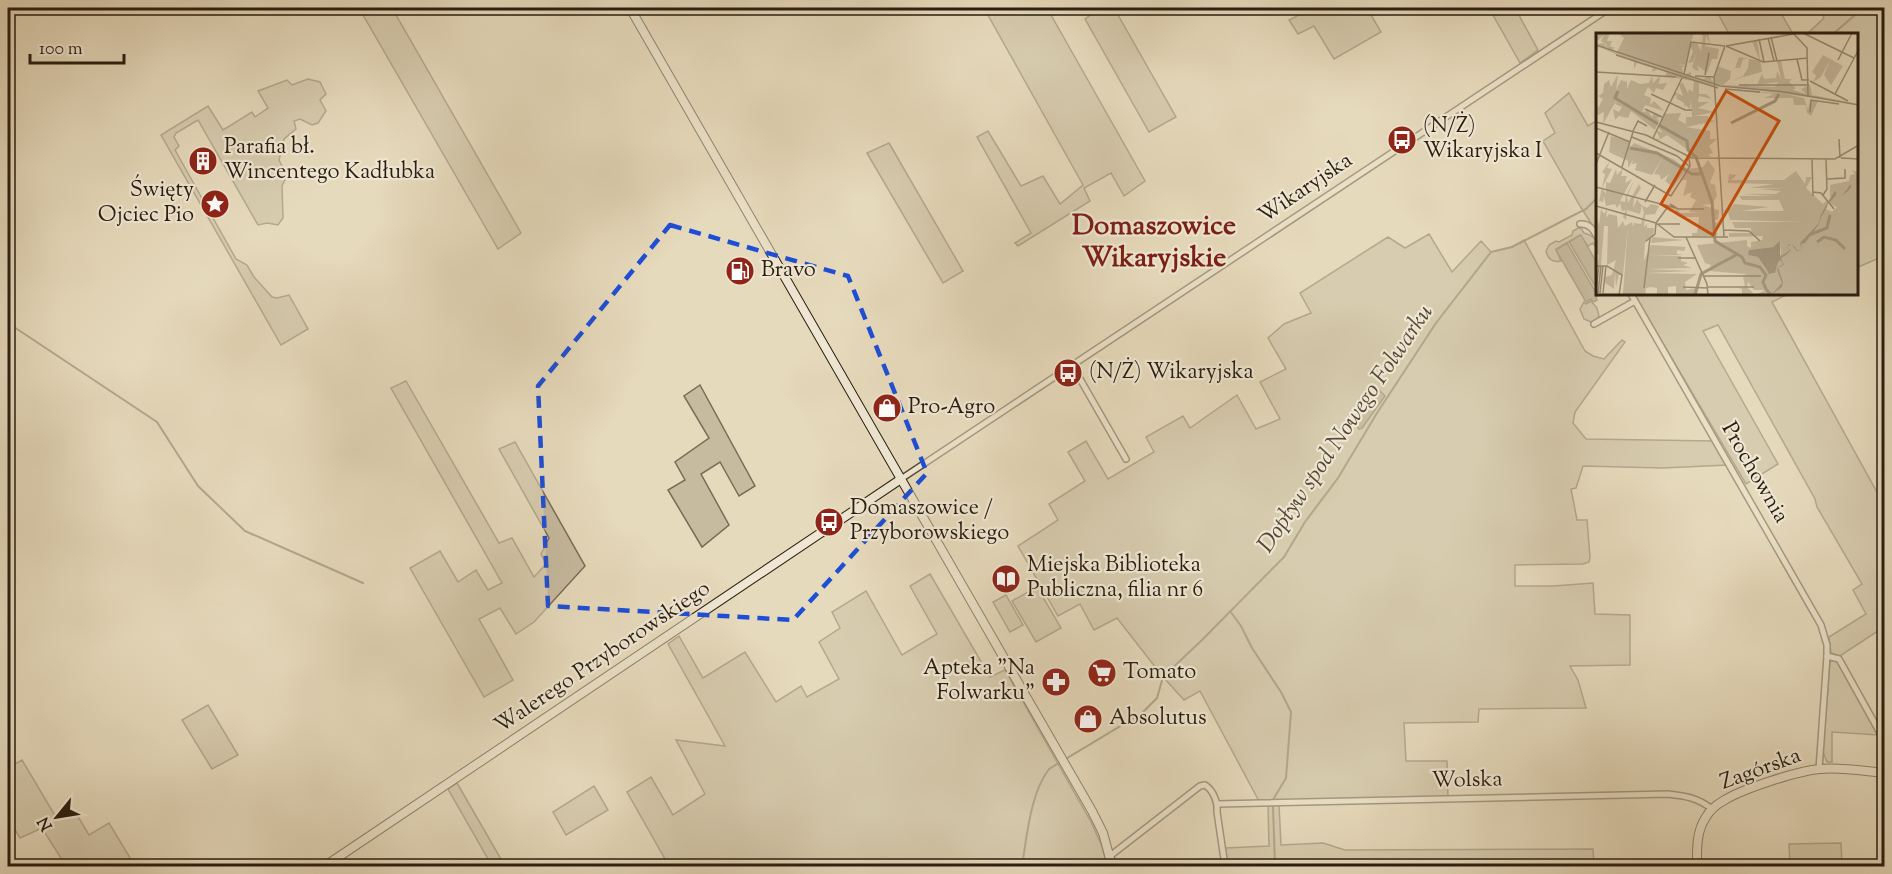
<svg xmlns="http://www.w3.org/2000/svg" width="1892" height="874" viewBox="0 0 1892 874" font-family="'Sorts Mill Goudy',serif">
  <style>
    .green { fill: #c6ba9f; stroke: #786c58; stroke-width: 1.5 }
    .water { fill: #a69a82; stroke: #746854; stroke-width: 1.5 }
    .lines { fill: none; stroke-linecap: round; stroke-linejoin: round }
    .stream { stroke: #746854; stroke-width: 2 }
    .street-casing { stroke: #584c3b; stroke-width: 8 }
    .secondary-casing { stroke: #291d10; stroke-width: 10 }
    .street { stroke: #efe7d3; stroke-width: 5 }
    .secondary { stroke: #efe7d3; stroke-width: 8 }
    .marked { fill: none; stroke: #1d4ed8; stroke-width: 4.5; stroke-dasharray: 12 8; stroke-linejoin: round }
    .labels { text-anchor: middle; dominant-baseline: central; stroke-width: 4.5; stroke-linejoin: round; paint-order: stroke }
    .poi-label { font-size: 22px; fill: #291d10; stroke: #efe7d3; text-anchor: start }
    .street-label { font-size: 22px; fill: #291d10; stroke: #efe7d3 }
    .water-label { font-size: 24px; font-style: italic; fill: #554938; stroke: #efe7d3 }
    .district-label { font-size: 28px; font-weight: bold; fill: #7a1f14; stroke: #efe7d3 }
    .inset-river { fill: none; stroke: #a69a82; stroke-width: 3 }
    .inset-road { fill: none; stroke: #9a8e77; stroke-width: 1.5 }
    .view { fill: #cb500d; fill-opacity: 0.15; stroke: #cb500d; stroke-width: 3 }
    .inset-edge { fill: none; stroke: #291d10; stroke-width: 3 }
  </style>
  <rect width="100%" height="100%" fill="#e6dabc"/>
  <filter id="stains"><feTurbulence type="fractalNoise" baseFrequency=".00333" numOctaves="4"/><feColorMatrix values="0 0 0 0 .2 0 0 0 0 .09 0 0 0 0 .02 0 0 0 .5 -.17"/></filter>
  <radialGradient id="worn" r=".72"><stop offset=".6" stop-color="#630" stop-opacity="0"/><stop offset="1" stop-color="#630" stop-opacity=".3"/></radialGradient>
  <g class="green">
    <polygon points="359,8 392,8 521,233 498,249"/>
    <polygon points="984,8 1047,8 1145,181 1124,196 1111,173 1084,188 1090,201 1018,246 1015,243 1031,233 977,137 988,131 1021,186 1043,176 1060,204 1083,185"/>
    <polygon points="1100,8 1114,8 1176,117 1149,132 1085,19"/>
    <polygon points="1313,8 1367,8 1381,32 1334,59 1314,26 1298,34 1289,20"/>
    <polygon points="1489,8 1515,8 1538,50 1520,63"/>
    <polygon points="1715,8 1778,8 1793,34 1729,34"/>
    <polygon points="1820,8 1884,8 1884,256 1858,267 1858,34 1807,34 1824,18"/>
    <polygon points="308,79 320,82 326,94 320,100 326,111 318,123 312,125 300,119 294,121 296,129 284,139 279,160 287,176 282,186 283,218 278,225 267,223 258,225 198,120 176,133 174,137 179,146 175,150 236,259 247,265 254,277 272,297 277,298 289,295 308,329 281,345 161,135 208,106 223,130 252,112 255,117 268,108 258,91 287,80 292,85"/>
    <polygon points="1569,93 1588,126 1598,120 1598,234 1580,206 1543,141 1555,133 1545,113"/>
    <polygon points="889,143 963,271 943,283 867,153"/>
    <path d="M1580,227L1584,233C1594,236 1598,239 1598,250L1593,243L1588,246L1580,235L1556,249L1561,261C1553,263 1548,259 1546,251L1549,245L1556,241L1559,242L1572,235L1573,231Z"/>
    <polygon points="1429,234 1452,272 1481,241 1491,252 1512,247 1524,240 1585,351 1593,356 1604,359 1622,340 1625,342 1575,412 1573,423 1586,439 1714,441 1728,465 1663,468 1583,466 1576,488 1571,489 1577,520 1587,520 1590,557 1589,562 1583,564 1515,565 1515,586 1553,586 1593,583 1595,614 1630,615 1630,665 1570,666 1578,680 1586,708 1479,709 1478,722 1404,723 1406,761 1447,761 1448,798 1260,803 1200,691 1184,700 1163,677 1117,618 1094,630 1080,604 1058,616 1018,546 1058,520 1049,504 1085,481 1068,452 1086,441 1108,479 1154,452 1146,437 1183,416 1190,428 1237,395 1256,429 1280,419 1260,382 1286,369 1268,338 1284,324 1311,313 1300,293 1388,237 1405,248"/>
    <polygon points="1634,294 1788,294 1772,302 1884,505 1884,565 1879,569 1884,580 1884,627 1840,656 1831,653 1829,637 1866,614 1853,590 1862,584 1817,507 1815,499 1718,325 1703,331 1778,464 1746,484"/>
    <polygon points="1591,301 1597,308 1599,316 1596,320 1591,322 1584,319 1580,309 1584,302 1586,304"/>
    <polygon points="406,381 499,543 512,538 534,577 546,564 541,554 549,538 499,449 515,442 585,566 534,622 516,634 500,608 479,619 513,680 484,697 410,568 440,551 458,582 476,570 488,590 502,583 391,388"/>
    <polygon points="700,385 755,486 739,496 720,462 701,474 729,525 702,547 668,490 685,480 675,462 709,438 684,396"/>
    <polygon points="930,574 990,677 1005,670 1091,822 1102,846 1107,866 1105,866 1103,861 1095,866 669,866 627,792 651,777 673,815 705,794 676,740 725,746 668,644 679,636 703,678 745,652 776,702 801,686 807,697 839,679 819,642 840,628 832,612 866,591 902,655 937,634 910,586"/>
    <polygon points="1037,587 1061,628 1036,642 1012,601"/>
    <polygon points="1006,595 1023,625 1010,632 993,602"/>
    <polygon points="1832,660 1838,662 1878,735 1832,732 1832,762 1827,762 1823,752 1830,662"/>
    <polygon points="208,705 238,755 212,769 182,720"/>
    <polygon points="22,760 57,819 74,810 89,835 109,823 135,866 66,866 42,828 20,838 8,818 8,768"/>
    <polygon points="457,783 505,866 492,866 448,789"/>
    <polygon points="594,786 608,810 566,835 553,812"/>
    <polygon points="1279,805 1281,845 1323,843 1345,850 1593,849 1594,866 1227,866 1225,848 1269,846 1268,806"/>
    <polygon points="1841,843 1842,866 1790,866 1789,844"/>
  </g>
  <g class="water">
    <polygon points="1581,235 1598,265 1598,291 1569,242"/>
    <polygon points="1567,243 1598,296 1596,297 1597,300 1593,302 1591,299 1586,302 1556,250"/>
    <polygon points="1377,390 1379,390 1385,396 1362,428 1359,429 1352,419 1356,411"/>
  </g>
  <g class="lines">
    <g class="stream">
      <polyline points="1833,34 1863,8"/>
      <polyline points="8,323 157,422 198,486 245,531 363,583"/>
      <polyline points="1230,611 1241,626 1252,648 1281,692 1291,712 1286,778 1274,798 1273,807 1275,866"/>
      <path d="M1022,866C1027,836 1030,794 1049,769L1142,713L1157,698L1163,677L1202,640L1284,557L1305,522L1338,478L1377,413L1436,323L1491,252L1512,247L1574,215L1586,209L1598,197"/>
    </g>
    <g class="street-casing">
      <g id="street">
        <path d="M1580,224C1590,223 1594,231 1598,238"/>
        <polyline points="1635,301 1821,625 1827,645 1827,656 1819,769"/>
        <polyline points="1594,324 1635,301 1631,294"/>
        <polyline points="1072,365 1126,459"/>
        <polyline points="901,479 1610,8"/>
        <polyline points="1827,656 1839,659 1884,740"/>
        <path d="M1218,804L1668,794C1686,796 1698,798 1712,809"/>
        <path d="M1110,856L1200,786L1205,785C1213,790 1218,802 1217,812L1225,866"/>
      </g>
    </g>
    <g class="secondary-casing">
      <g id="secondary">
        <polyline points="630,8 1092,811 1103,833 1112,866"/>
        <polyline points="325,866 901,479"/>
        <path d="M1697,866C1697,849 1696,832 1706,817C1710,810 1716,805 1723,801C1742,789 1797,771 1820,769C1841,767 1863,771 1884,773"/>
      </g>
    </g>
    <use href="#street" class="street"/>
    <use href="#secondary" class="secondary"/>
  </g>
  <path d="M0 0H1892V874H0ZM670,225L848,276L927,473L793,620L548,606L538,386Z" fill="#e6dabc" fill-opacity=".55" fill-rule="evenodd"/>
  <path class="marked" d="M670,225L848,276L927,473L793,620L548,606L538,386Z"/>
  <defs>
    <g id="bus-disc" transform="scale(1.5)"><circle r="9.5" fill="#8f2418" stroke="#efe7d3"/><path d="M-5-6H5V4H4V6H2V4H-2V6H-4V4H-5ZM-3.5-4V0h7V-4ZM-3.5 1.2v1.5H-2V1.2ZM2 1.2v1.5H3.5V1.2Z" fill="#fff"/></g>
    <g id="building-disc" transform="scale(1.5)"><circle r="9.5" fill="#8f2418" stroke="#efe7d3"/><path d="M-4-6H4V6H1V3H-1V6H-4ZM-2.5-4.3h1.7v1.8h-1.7ZM.8-4.3h1.7v1.8H.8ZM-2.5-1h1.7V.8h-1.7ZM.8-1h1.7V.8H.8Z" fill="#fff"/></g>
    <g id="sight-disc" transform="scale(1.5)"><circle r="9.5" fill="#8f2418" stroke="#efe7d3"/><path d="M0-6L1.8-2.2L6-1.7L2.9 1.2L3.7 5.4L0 3.3L-3.7 5.4L-2.9 1.2L-6-1.7L-1.8-2.2Z" fill="#fff"/></g>
    <g id="fuel-disc" transform="scale(1.5)"><circle r="9.5" fill="#8f2418" stroke="#efe7d3"/><path d="M-5.5-6h7V0h2V4h1.3V-2.5L3-4.5l.8-.8L6-3V5H2.5V1h-1V6h-7ZM-4.2-4.7v3.2H.2V-4.7Z" fill="#fff"/></g>
    <g id="shop-disc" transform="scale(1.5)"><circle r="9.5" fill="#8f2418" stroke="#efe7d3"/><path d="M-5-2.5h2.3a2.7 3.5 0 0 1 5.4 0H5L5.5 6h-11ZM-1.5-2.5h3a1.5 2.3 0 0 0-3 0Z" fill="#fff"/></g>
    <g id="library-disc" transform="scale(1.5)"><circle r="9.5" fill="#8f2418" stroke="#efe7d3"/><path d="M-6-4Q-3-5.5-.7-3.5V5Q-3 3-6 4ZM6-4Q3-5.5 .7-3.5V5Q3 3 6 4Z" fill="#fff"/></g>
    <g id="supermarket-disc" transform="scale(1.5)"><circle r="9.5" fill="#8f2418" stroke="#efe7d3"/><path d="M-6-5.5h2.5l.6 2H6L4.5 2H-2.5L-4.4-4H-6ZM-1.5 3.2a1.3 1.3 0 1 0 .1 0ZM3 3.2a1.3 1.3 0 1 0 .1 0Z" fill="#fff"/></g>
    <g id="pharmacy-disc" transform="scale(1.5)"><circle r="9.5" fill="#8f2418" stroke="#efe7d3"/><path d="M-2-6h4v4h4v4h-4v4h-4v-4h-4v-4h4Z" fill="#fff"/></g>
  </defs>
  <g fill-rule="evenodd">
    <use href="#bus-disc" x="1402" y="140"/>
    <use href="#building-disc" x="203" y="161"/>
    <use href="#sight-disc" x="215" y="204"/>
    <use href="#fuel-disc" x="740" y="271"/>
    <use href="#bus-disc" x="1068" y="373"/>
    <use href="#shop-disc" x="887" y="408"/>
    <use href="#bus-disc" x="829" y="522"/>
    <use href="#library-disc" x="1006" y="579"/>
    <use href="#supermarket-disc" x="1102" y="673"/>
    <use href="#pharmacy-disc" x="1056" y="682"/>
    <use href="#shop-disc" x="1088" y="719"/>
  </g>
  <g class="labels">
    <g class="poi-label">
      <text x="1423" y="127">(N/Ż)<tspan x="1423" dy="25">Wikaryjska I</tspan></text>
      <text x="224" y="148">Parafia bł.<tspan x="224" dy="25">Wincentego Kadłubka</tspan></text>
      <text x="194" y="191" text-anchor="end">Święty<tspan x="194" dy="25">Ojciec Pio</tspan></text>
      <text x="761" y="271">Bravo</text>
      <text x="1089" y="373">(N/Ż) Wikaryjska</text>
      <text x="908" y="408">Pro-Agro</text>
      <text x="850" y="509">Domaszowice /<tspan x="850" dy="25">Przyborowskiego</tspan></text>
      <text x="1027" y="566">Miejska Biblioteka<tspan x="1027" dy="25">Publiczna, filia nr 6</tspan></text>
      <text x="1035" y="669" text-anchor="end">Apteka "Na<tspan x="1035" dy="25">Folwarku"</tspan></text>
      <text x="1123" y="673">Tomato</text>
      <text x="1109" y="719">Absolutus</text>
    </g>
    <g class="street-label">
      <text transform="translate(1306 189) rotate(-34)">Wikaryjska</text>
      <text transform="translate(1754 473) rotate(60)">Prochownia</text>
      <text transform="translate(603 658) rotate(-34)">Walerego Przyborowskiego</text>
      <text transform="translate(1761 770) rotate(-20)">Zagórska</text>
      <text transform="translate(1467 781) rotate(-1)">Wolska</text>
    </g>
    <g class="water-label">
      <text transform="translate(1346 429) rotate(-56)">Dopływ spod Nowego Folwarku</text>
    </g>
    <g class="district-label">
      <text x="1154" y="227">Domaszowice<tspan x="1154" dy="32">Wikaryjskie</tspan></text>
    </g>
  </g>
  <g transform="translate(1596 33)">
    <rect width="262" height="262" fill="#e6dabc"/>
    <path d="M2,0H14L11,8H16L14,13L19,15L15,17L21,19L28,5L22,0H98L95,9L101,10L105,18L107,3L101,0H112L114,11L110,3L109,13L123,16L121,26H116L111,40L101,32L103,38L99,37L96,34L101,19L97,29L92,30L97,19L94,12L89,32L81,31L92,34H86L87,42L95,39V44L107,46L113,43L118,50L121,33L135,38L134,46L127,52L179,54L182,49L161,52L166,41L168,46L180,45L181,38L185,46L181,28H185L189,46H196L193,49L200,55L197,57L210,61L205,56L214,52L216,62L262,71L118,51L71,37L47,29L0,11L8,10L11,15L10,11L5,8L8,2L0,9ZM161,7L166,39L136,47L147,43L152,35L153,26H147L144,35H139L143,24L164,28L156,8ZM0,13L118,52L103,50V61H110L116,66L103,63L102,69H113L102,75L119,79L98,83H112L113,87L120,88L90,94L114,98V106H121L113,113L117,120L112,122L116,124H92L88,122L85,118L93,124L92,117L71,102L63,107L57,105L64,106L60,97L67,100L62,94L68,81L85,80L82,87L90,91V84H96L95,67L94,76L89,72V77L88,70L80,65L82,61L75,66L79,59L87,63L83,51L87,50L92,60L93,56L97,59L98,48L69,43L71,39L62,36L56,39L57,35L41,30L38,36V29L3,14L0,21ZM227,22L247,33L235,52L228,42L234,27L225,44L217,49L220,43L216,39ZM22,41L20,57L25,47L31,49V56L35,47L44,51L53,50L56,43L57,50L64,43L63,51L71,50L67,57L60,55L58,60L52,54L48,62L55,65L54,72L58,68L68,78L49,72L46,79L52,78L56,84L58,80L65,84L60,85L63,87L59,97L35,78L32,85L23,83L19,87L17,76L23,79L26,74L19,71L21,66L7,91L8,79L0,83V69L2,75L7,66L2,63L7,60L8,51L13,47L15,54ZM140,58L184,60L208,65L212,77L214,68H222L215,83L211,80L210,72H198L197,65H168L178,61ZM15,103L34,109V115L38,110L77,126L91,136L107,134L112,127L119,137L114,150L119,152L121,163L116,171L106,172L123,177L122,186L117,188L123,191V195H118L122,202L96,204V200H101L103,184H84L79,181L80,176L74,175L75,173L81,176L84,180H104L93,179L100,167L94,164L96,159L87,163L91,147H85L90,137L77,154L69,148L73,141L65,147L64,142L58,141L67,124L56,142L39,137L41,130L36,131L37,127L32,135V128L13,119ZM14,128L11,135L16,136L6,155L10,161V149L14,150L20,136L21,142L27,135L25,143H31L29,150L36,146L24,168L29,169L30,163L38,147L31,164L32,170L43,151L45,155L38,166L37,175L47,154L41,166L44,171L51,175L55,171L63,173L59,181L49,182L48,194L51,191V195H58L57,204L88,207L55,210L56,204L49,210L48,228L55,212H90H55L90,214L88,218L81,217V221L88,222L53,223H85V228L92,230L87,232L96,235L52,236L96,238L51,240L101,241L89,249L90,257L101,255L100,262H80V253L72,254V262H61V255L55,254L50,255L49,262L27,261L32,193L27,242L23,241L20,254L19,239L18,256L8,249L9,244L16,242L20,227L11,232L12,193H8L5,233H1L3,222L0,221V182L3,192L5,176L8,181L11,176L10,185L13,181L21,183L22,195L27,188L29,193L36,189L37,194L38,190L45,191L48,180L46,172L44,181L31,177L30,187L27,184L30,177L26,178L24,170L21,175L19,171L10,173L8,163L7,169L3,168L9,141L6,139ZM256,137L262,139V262H160L169,257H158L152,249L151,254L157,260L146,262V256H143L149,254L147,243L150,241L113,238L115,232L109,230L101,212L151,207V213L155,215V209L166,207L167,203L133,204V200H155V195H139L136,189H208L134,187L132,179L127,177H133L138,171L173,174L145,178H188L183,167H146L143,163H179L145,161H180L185,158L163,156L188,155H154L178,151L132,150L133,141L141,142L135,147H188L200,138L209,151L210,144H216L210,155L227,171L231,167L230,176L236,179L241,174L232,170L238,162L234,164V152L253,148L254,142L259,141ZM184,208L185,221L181,223L178,241L171,239L162,224L153,222V217L177,214Z" fill="#c6ba9f" fill-rule="evenodd"/>
    <path d="M254,152H262H255V154L252,158L246,163L240,159V162L235,168L232,170L231,174L227,181L225,184L223,191L209,210L206,211L205,210L206,217L201,218L195,211L191,214L195,217L190,222L185,225L188,232L186,233L182,234L187,249L186,254L175,262L186,250L181,237L182,234L183,233L187,232L185,227L182,229L179,240L173,241L162,224L152,222L153,217L177,214L184,208V224L194,217L191,214L193,211L196,212L199,214L201,217H206L204,210L223,190L224,184L231,170L239,158L246,163Z" fill="#a69a82"/>
    <path class="inset-river" d="M22,58L19,65L62,91M135,90L179,68L183,61M63,92L91,108L92,117L100,124L116,169L119,208L146,224L149,230L164,234L170,242L167,249L170,256L175,262M34,115L61,120L96,141H104M213,202L231,195L234,182M221,209L228,204L240,207L249,216M99,262L105,241L140,222"/>
    <path class="inset-road" d="M197,0L211,15L212,63M207,0L258,25M175,4L181,28M172,5L178,28M163,6L168,29M0,12L124,53L189,59L263,72M130,13L167,29L212,25M130,13L203,0M20,22L122,55M201,26L206,47H213M242,27L256,0M0,39L80,44M88,41L95,9L129,13M109,42L113,20M99,43L118,44M214,48L252,68M143,52H213M129,56L164,59M55,61L89,77H96M239,61L263,16M49,76L66,84M214,79L215,67L243,71M0,89L50,102L96,125L239,126L263,112M0,95L34,109M37,98L42,88L51,93M36,104L81,123L93,133M57,105L86,45M243,106L244,125M0,120L75,163M245,125L263,126M216,126L217,163M0,131L13,99M26,134L37,99M231,146L249,145V136M0,154L80,175M217,159L225,160L238,176M227,162L231,156L230,126M75,163L94,133L93,125M49,169L59,152M74,171L82,176H108M0,173L60,190M60,190L78,204H132M60,190L71,175M62,191H84M128,197L153,198L164,208M90,204L111,251L112,262M128,204L118,44L129,13M50,208L59,201L60,190M82,225H100M0,233H11L26,242L23,262M108,243H165M87,254L112,255M112,254H158M48,255L54,205M0,257L3,233M2,260L5,233M4,260L7,233M7,260L10,233"/>
    <path class="view" d="M130,58L183,88L117,202L65,171Z"/>
    <rect width="262" height="262" class="inset-edge"/>
  </g>
  <rect width="1892" height="874" fill="none" stroke="#e6dabc" stroke-width="30"/>
  <rect x="9" y="9" width="1874" height="856" fill="none" stroke="#291d10" stroke-width="3"/>
  <rect x="15" y="15" width="1862" height="844" fill="none" stroke="#291d10" stroke-width="1.5"/>
  <g transform="translate(57 817) rotate(240)" stroke="#efe7d3" stroke-width="4.5" paint-order="stroke">
  <path d="M0-4.5L10 22L0 15L-10 22Z" fill="#291d10"/>
  <text y="-9" font-size="16" font-weight="bold" text-anchor="middle" fill="#291d10">N</text>
  </g>
  <path d="M30 54v9h94v-9" fill="none" stroke="#291d10" stroke-width="3"/>
  <text x="39" y="54" font-size="18" fill="#291d10" stroke="#efe7d3" stroke-width="4.5" paint-order="stroke">100 m</text>
  <rect width="100%" height="100%" filter="url(#stains)"/>
  <rect width="100%" height="100%" fill="url(#worn)"/>
</svg>
